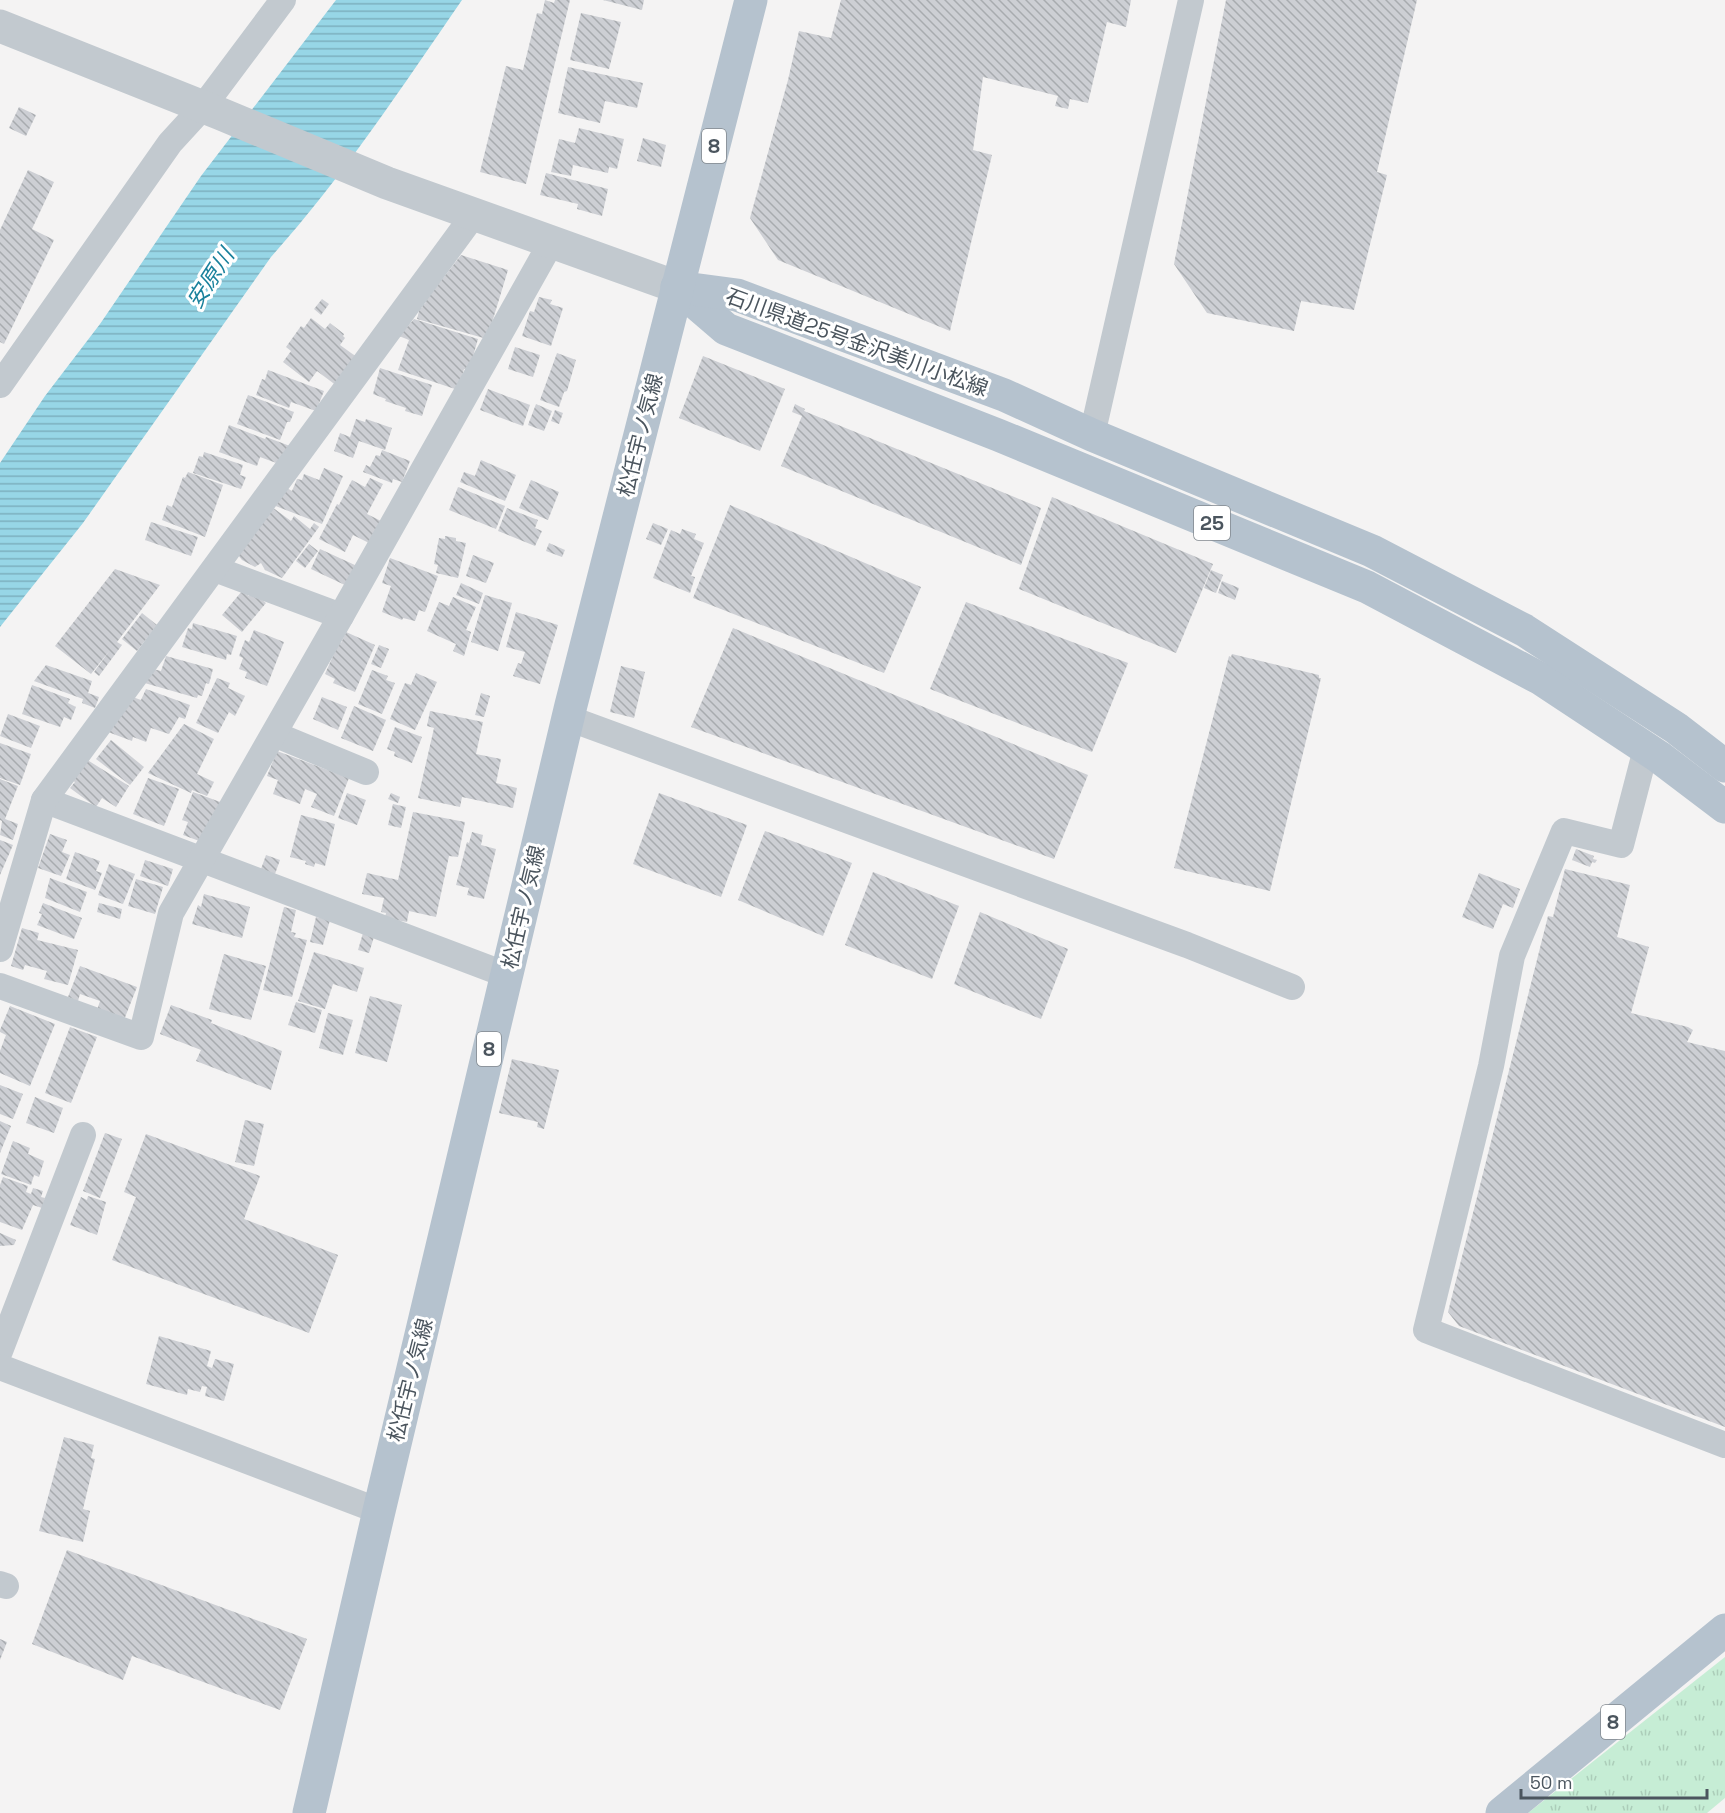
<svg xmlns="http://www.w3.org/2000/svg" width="1725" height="1813" viewBox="0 0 1725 1813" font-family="'Space Grotesk','Noto Sans JP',sans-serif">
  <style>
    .grass { fill: url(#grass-tufts) }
    .water { fill: url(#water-rules) }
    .building { fill: url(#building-back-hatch) }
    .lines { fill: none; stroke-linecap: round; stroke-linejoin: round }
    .minor { stroke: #c2c9cf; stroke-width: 26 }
    .tertiary { stroke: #c2c9cf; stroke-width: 33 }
    .primary { stroke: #b5c2ce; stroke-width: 33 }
    .labels { text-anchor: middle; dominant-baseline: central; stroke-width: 6; stroke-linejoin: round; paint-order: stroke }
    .shield { fill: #fff; stroke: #81888e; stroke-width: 1.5 }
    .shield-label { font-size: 20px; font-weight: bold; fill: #4b555e }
    .street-label { font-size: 21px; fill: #4b555e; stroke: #fff }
    .water-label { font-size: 22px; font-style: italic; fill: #19819c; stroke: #fff }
  </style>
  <defs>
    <pattern id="grass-tufts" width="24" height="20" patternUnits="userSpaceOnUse" patternTransform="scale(1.5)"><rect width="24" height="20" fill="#c6edd5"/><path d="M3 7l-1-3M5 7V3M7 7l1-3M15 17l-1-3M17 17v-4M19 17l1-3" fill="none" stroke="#accdb9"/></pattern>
    <pattern id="water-rules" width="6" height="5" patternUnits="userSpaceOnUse" patternTransform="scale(1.5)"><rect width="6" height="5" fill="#97d6e6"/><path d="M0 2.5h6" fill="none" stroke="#7db0be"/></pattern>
    <pattern id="building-back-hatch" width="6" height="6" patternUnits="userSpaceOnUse" patternTransform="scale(1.5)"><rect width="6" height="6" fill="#cdcfd4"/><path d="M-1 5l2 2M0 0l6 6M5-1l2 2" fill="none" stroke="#a8abaf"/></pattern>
  </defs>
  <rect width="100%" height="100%" fill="#f4f3f3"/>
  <polygon class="grass" points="1725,1657 1725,1798 1707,1813 1528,1813"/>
  <path class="water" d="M336,0H462C402,87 342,178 271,257L83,523L0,627V463L45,396L100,324L201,176Z"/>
  <g class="building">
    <polygon points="545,0 554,3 555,0 570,0 526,184 480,172 506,66 523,70 537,13 542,14"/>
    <polygon points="603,0 644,0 642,10"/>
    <polygon points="841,0 1131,0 1126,27 1107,22 1088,103 1070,99 1068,109 1055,106 1058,96 983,77 973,150 992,155 950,331 778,260 750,218 788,80 799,31 831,38"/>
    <polygon points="1226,0 1417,0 1377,172 1387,175 1354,310 1301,301 1294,331 1207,313 1174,264"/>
    <polygon points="581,13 621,22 609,69 570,60"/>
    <polygon points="568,67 643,83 637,108 605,101 600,123 558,113"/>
    <polygon points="19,107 36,115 26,136 9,128"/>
    <polygon points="579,128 624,139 617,169 609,167 608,173 573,165 571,176 551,172 559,139 575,143"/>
    <polygon points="643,138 666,145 661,167 637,161"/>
    <polygon points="28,170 54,182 32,229 54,240 4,344 0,342 0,230"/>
    <polygon points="546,173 608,189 602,216 577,209 578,204 540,195"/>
    <polygon points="461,255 508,270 487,339 417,319 420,307 422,308 423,303 425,304 426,300"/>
    <polygon points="539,297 552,300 550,304 563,308 551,346 522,336 530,311 534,312"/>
    <polygon points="322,299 329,304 321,315 314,309"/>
    <polygon points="311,318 325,329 330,323 344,334 343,336 345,338 340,345 358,358 337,386 317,371 309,382 283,362 291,351 286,347 301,326 304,328"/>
    <polygon points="414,319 478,339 469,370 464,369 458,390 398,370 409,340 399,336"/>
    <polygon points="515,347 540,355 533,377 508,369"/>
    <polygon points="557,353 576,360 567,391 564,392 559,407 540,400"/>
    <polygon points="703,356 785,389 760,451 679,418"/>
    <polygon points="380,368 432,385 422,416 405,411 406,408 385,401 386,399 373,394"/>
    <polygon points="268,370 324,391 316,411 291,402 289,408 256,395 262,379 265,380"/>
    <polygon points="488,389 530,405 523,426 480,410"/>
    <polygon points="248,395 294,412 290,422 287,422 280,440 237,424"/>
    <polygon points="536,404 552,411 544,431 528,425"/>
    <polygon points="795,404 805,409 804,411 1041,508 1021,565 781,466 802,416 792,412"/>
    <polygon points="555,410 563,413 559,424 551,421"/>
    <polygon points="356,419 365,422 366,419 392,428 385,450 359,441 353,458 334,451 340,433 350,437"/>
    <polygon points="229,425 265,439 266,437 290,446 279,464 260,457 257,466 219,452"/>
    <polygon points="382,450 410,461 402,482 393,479 392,483 363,472 366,465 370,467 376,455 380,456"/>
    <polygon points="204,452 243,465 240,475 246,477 241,489 193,473 199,456 203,457"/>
    <polygon points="481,460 516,475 505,501 460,482 464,472 475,476"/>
    <polygon points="324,468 343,476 322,524 273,505 287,488 292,491 297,479 302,480 304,474 319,480"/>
    <polygon points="188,472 223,485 205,537 162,520 167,505 172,507 183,477 185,478"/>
    <polygon points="370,478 383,484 367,514 383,522 371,544 353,535 345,552 319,539 337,504 339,505 352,480 365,487"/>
    <polygon points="531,480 559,492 548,520 519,508"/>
    <polygon points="458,487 505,506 496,529 449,510"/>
    <polygon points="1052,497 1213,564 1176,653 1019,589"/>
    <polygon points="730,505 921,587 884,673 693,598"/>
    <polygon points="272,507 291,521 294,516 310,529 314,523 319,527 282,578 265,570 261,563 255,567 242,560 237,554"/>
    <polygon points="507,508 538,520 535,528 542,531 535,546 498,531"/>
    <polygon points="151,522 198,537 191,556 145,540"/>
    <polygon points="653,523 668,529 661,545 646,539"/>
    <polygon points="682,529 696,534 694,539 704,543 691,576 695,577 690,593 653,578 671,530 680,534"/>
    <polygon points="445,536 456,538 456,541 466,543 458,578 436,573 438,565 434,564 439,538 445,539"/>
    <polygon points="549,543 565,550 562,557 546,551"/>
    <polygon points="309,544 318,551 305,568 296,561"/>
    <polygon points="320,549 357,566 347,586 311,569"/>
    <polygon points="473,555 494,563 486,583 466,576"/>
    <polygon points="390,558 438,576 425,612 419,610 415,621 403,618 402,620 382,612 391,586 382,583"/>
    <polygon points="115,569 160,585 117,642 122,645 99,676 94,672 110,650 91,674 55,646"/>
    <polygon points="1211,570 1223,575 1216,593 1204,588"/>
    <polygon points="1222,581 1239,588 1235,600 1218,593"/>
    <polygon points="461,583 483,593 479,604 456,595"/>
    <polygon points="242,591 249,596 252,592 266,603 242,632 222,615"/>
    <polygon points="485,595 512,603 498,651 471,642"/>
    <polygon points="453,597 476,607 466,630 471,632 464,656 453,651 456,644 427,631 439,602 449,606"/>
    <polygon points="966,602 1128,663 1092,752 930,689"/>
    <polygon points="516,612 558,625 540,684 513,676 518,663 521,664 525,652 506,647"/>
    <polygon points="142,613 157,625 137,651 122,639"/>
    <polygon points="193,623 237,636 231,655 227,654 226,660 182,647 188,628 192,629"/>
    <polygon points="733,628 1088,775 1054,859 691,727"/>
    <polygon points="254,630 284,642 267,686 245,678 247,672 239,669 243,658 239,656 245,640 249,642"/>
    <polygon points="346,632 375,645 355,692 333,683 335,679 325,674 339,642 341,643"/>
    <polygon points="379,645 389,649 381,668 371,664"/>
    <polygon points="1232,654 1319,675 1319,678 1321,678 1270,891 1174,868 1229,656 1231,657"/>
    <polygon points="166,656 213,669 209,684 206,683 202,696 198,695 197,698 141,682 149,668 161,671"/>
    <polygon points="46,665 92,681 88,693 99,697 95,708 82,703 83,699 34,681"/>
    <polygon points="621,666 645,672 634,718 610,712"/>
    <polygon points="372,670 388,676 386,680 395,683 382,714 358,704"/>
    <polygon points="416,673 437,682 415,730 390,719 405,683 411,685"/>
    <polygon points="217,678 230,683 228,688 245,696 235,716 229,712 218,733 196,723"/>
    <polygon points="32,685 70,699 68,703 76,707 71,720 64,717 60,727 22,714"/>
    <polygon points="146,689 190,705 185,719 179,717 169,734 151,728 146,742 133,737 132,741 108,732 127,695 141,700"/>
    <polygon points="481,693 490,696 484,717 475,715"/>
    <polygon points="322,697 347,707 338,730 313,719"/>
    <polygon points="354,706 386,720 373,751 341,738"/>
    <polygon points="430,711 483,722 476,754 501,759 496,783 517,788 513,808 462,797 460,807 418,798 434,728 427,726"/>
    <polygon points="8,714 40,726 31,748 0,736"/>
    <polygon points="184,724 214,739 197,774 214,782 207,796 192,790 191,793 148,773"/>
    <polygon points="395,727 422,737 412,763 394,756 395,752 387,749"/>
    <polygon points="111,740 144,767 130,785 96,759"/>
    <polygon points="0,743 31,754 20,785 0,778"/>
    <polygon points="277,751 349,778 334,816 311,807 317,794 305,789 300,804 273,794 278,780 267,776"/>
    <polygon points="81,756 129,786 116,807 102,798 96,807 70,788 75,782 73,781"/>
    <polygon points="148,778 179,789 164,826 133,814"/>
    <polygon points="0,779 18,786 5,819 18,824 13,840 0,835 2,821 0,820"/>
    <polygon points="193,792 223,803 202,842 183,835 188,822 182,820"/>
    <polygon points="347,793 366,800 357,825 338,818"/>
    <polygon points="391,793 400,797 398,803 388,799"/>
    <polygon points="659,793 747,825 721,897 633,864"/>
    <polygon points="393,804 406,807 401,828 388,825"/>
    <polygon points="413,812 465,822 458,857 449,856 436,917 409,911 407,922 385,918 386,913 381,912 384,898 362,894 367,873 398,880"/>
    <polygon points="301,815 335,824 325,866 315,863 314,867 305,864 306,861 290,857"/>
    <polygon points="765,831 852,863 823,936 738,900"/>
    <polygon points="472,832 483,835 481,845 496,849 484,899 467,895 469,888 456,885 467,842 469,843"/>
    <polygon points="50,834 67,840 62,852 70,855 61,876 38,868"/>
    <polygon points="0,840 13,845 0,875"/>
    <polygon points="1576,849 1594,856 1593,859 1597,860 1595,863 1592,862 1590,867 1572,860"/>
    <polygon points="75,852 100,861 96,871 102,873 95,890 66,879"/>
    <polygon points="266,855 280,860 275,874 261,869"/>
    <polygon points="145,860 173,869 168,886 140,876"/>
    <polygon points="109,864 135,874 123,904 98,895"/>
    <polygon points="1565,869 1630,885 1617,937 1649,947 1631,1013 1688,1027 1693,1030 1687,1042 1725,1051 1725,1427 1459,1326 1448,1312 1545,928 1548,916 1553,917"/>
    <polygon points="873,872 959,906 932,979 845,945"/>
    <polygon points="1479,873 1520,889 1513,908 1503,904 1493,929 1462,917"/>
    <polygon points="50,878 87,892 80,912 45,898"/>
    <polygon points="136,879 163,887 155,914 128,906"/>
    <polygon points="204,894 250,907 242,938 192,924 198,905 201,907"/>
    <polygon points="43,903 82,918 74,939 37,925 42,914 39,913"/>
    <polygon points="99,903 122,909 120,919 97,912"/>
    <polygon points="284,907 296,910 291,932 296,933 294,937 307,940 292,997 263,990"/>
    <polygon points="980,912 1068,949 1041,1019 954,984"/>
    <polygon points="316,917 330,920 323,945 310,942"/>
    <polygon points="22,928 39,933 37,940 78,950 68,985 44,979 47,971 25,965 23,970 11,966"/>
    <polygon points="363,933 374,937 369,953 358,950"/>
    <polygon points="314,952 364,968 357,992 333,984 325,1009 298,1001"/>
    <polygon points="224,954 266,966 251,1020 209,1009"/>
    <polygon points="80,966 137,987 124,1020 97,1010 100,1001 80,994 78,1001 68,997"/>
    <polygon points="370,996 402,1005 387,1062 355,1053"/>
    <polygon points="296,1002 322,1010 315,1033 288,1025"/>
    <polygon points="171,1005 212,1020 206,1036 211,1023 282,1051 271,1090 196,1061 201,1050 160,1034"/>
    <polygon points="10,1006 55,1024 30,1086 0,1073 0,1051 6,1035 0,1032 0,1030"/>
    <polygon points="328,1013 353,1020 343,1055 319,1048"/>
    <polygon points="70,1027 97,1037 71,1103 45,1093"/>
    <polygon points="512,1059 559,1070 544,1129 537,1127 538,1122 499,1113"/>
    <polygon points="0,1085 23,1094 13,1119 0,1114"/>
    <polygon points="35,1097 63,1108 54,1133 26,1123"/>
    <polygon points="245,1120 264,1124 254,1166 235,1162"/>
    <polygon points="0,1121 11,1126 0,1153"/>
    <polygon points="105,1133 122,1139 100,1198 83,1191"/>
    <polygon points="146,1134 260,1176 244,1219 338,1255 309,1333 112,1260 136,1197 124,1192"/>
    <polygon points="13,1141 30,1148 28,1154 44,1161 39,1177 34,1175 31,1185 1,1174"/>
    <polygon points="3,1177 28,1186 26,1192 31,1194 33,1188 43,1191 41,1197 45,1198 42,1208 33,1205 22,1230 0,1222 0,1185"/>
    <polygon points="88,1196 106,1202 97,1235 70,1225 81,1197 87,1200"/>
    <polygon points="0,1233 16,1240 14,1245 0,1246"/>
    <polygon points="159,1336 211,1351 207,1366 212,1368 215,1359 234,1364 224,1401 205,1396 207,1387 202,1386 200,1392 188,1389 187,1395 146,1384"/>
    <polygon points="64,1437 94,1445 91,1458 95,1459 83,1509 90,1511 83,1542 39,1531"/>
    <polygon points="67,1550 307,1639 280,1710 132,1656 123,1680 32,1644"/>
    <polygon points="0,1639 7,1642 0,1660"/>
  </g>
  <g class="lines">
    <g class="minor">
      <polyline points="0,385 170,143 203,107 283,0"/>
      <polyline points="1092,435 1191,0"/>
      <polyline points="215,569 341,616"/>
      <polyline points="568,718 1187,945 1292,987"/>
      <polyline points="274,734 366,772"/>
      <polyline points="1646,749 1621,845 1564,831 1512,956 1491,1066 1426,1330 1725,1445"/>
      <polyline points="44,800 507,975"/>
      <polyline points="0,949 44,800 475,213"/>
      <polyline points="0,986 141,1037 171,913 341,616 552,241"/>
      <polyline points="0,1351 83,1135"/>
      <polyline points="0,1367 379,1511"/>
      <polyline points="0,1584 6,1586"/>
    </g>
    <polyline class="tertiary" points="0,26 221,114 387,183 677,287"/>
    <g class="primary">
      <polyline points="677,287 726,329 998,435 1367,587 1541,679 1659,757 1725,807"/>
      <polyline points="677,287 737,295 1004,395 1092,435 1372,551 1524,630 1676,728 1725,766"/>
      <polyline points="309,1813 379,1511 571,705 751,0"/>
      <polyline points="1502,1813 1725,1630"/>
    </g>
  </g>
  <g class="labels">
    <g class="shield">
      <rect x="702" y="129" width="24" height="34" rx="4.5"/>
      <rect x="1194" y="506" width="36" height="34" rx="4.5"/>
      <rect x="477" y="1032" width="24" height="34" rx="4.5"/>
      <rect x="1601" y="1705" width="24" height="34" rx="4.5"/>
    </g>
    <g class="shield-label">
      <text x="714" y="146">8</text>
      <text x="1212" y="523">25</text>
      <text x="489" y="1049">8</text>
      <text x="1613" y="1722">8</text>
    </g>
    <g class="street-label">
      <text transform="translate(857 342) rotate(20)">石川県道25号金沢美川小松線</text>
      <text transform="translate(640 435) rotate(-76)">松任宇ノ気線</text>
      <text transform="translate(523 907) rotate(-77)">松任宇ノ気線</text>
      <text transform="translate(410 1380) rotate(-76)">松任宇ノ気線</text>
    </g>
    <g class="water-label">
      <text transform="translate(210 278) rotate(-57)">安原川</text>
    </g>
  </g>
  <path d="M1521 1789v9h186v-9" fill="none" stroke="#4b555e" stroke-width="3"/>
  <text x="1530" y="1789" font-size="18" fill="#4b555e" stroke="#ffffff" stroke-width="4.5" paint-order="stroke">50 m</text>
</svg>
